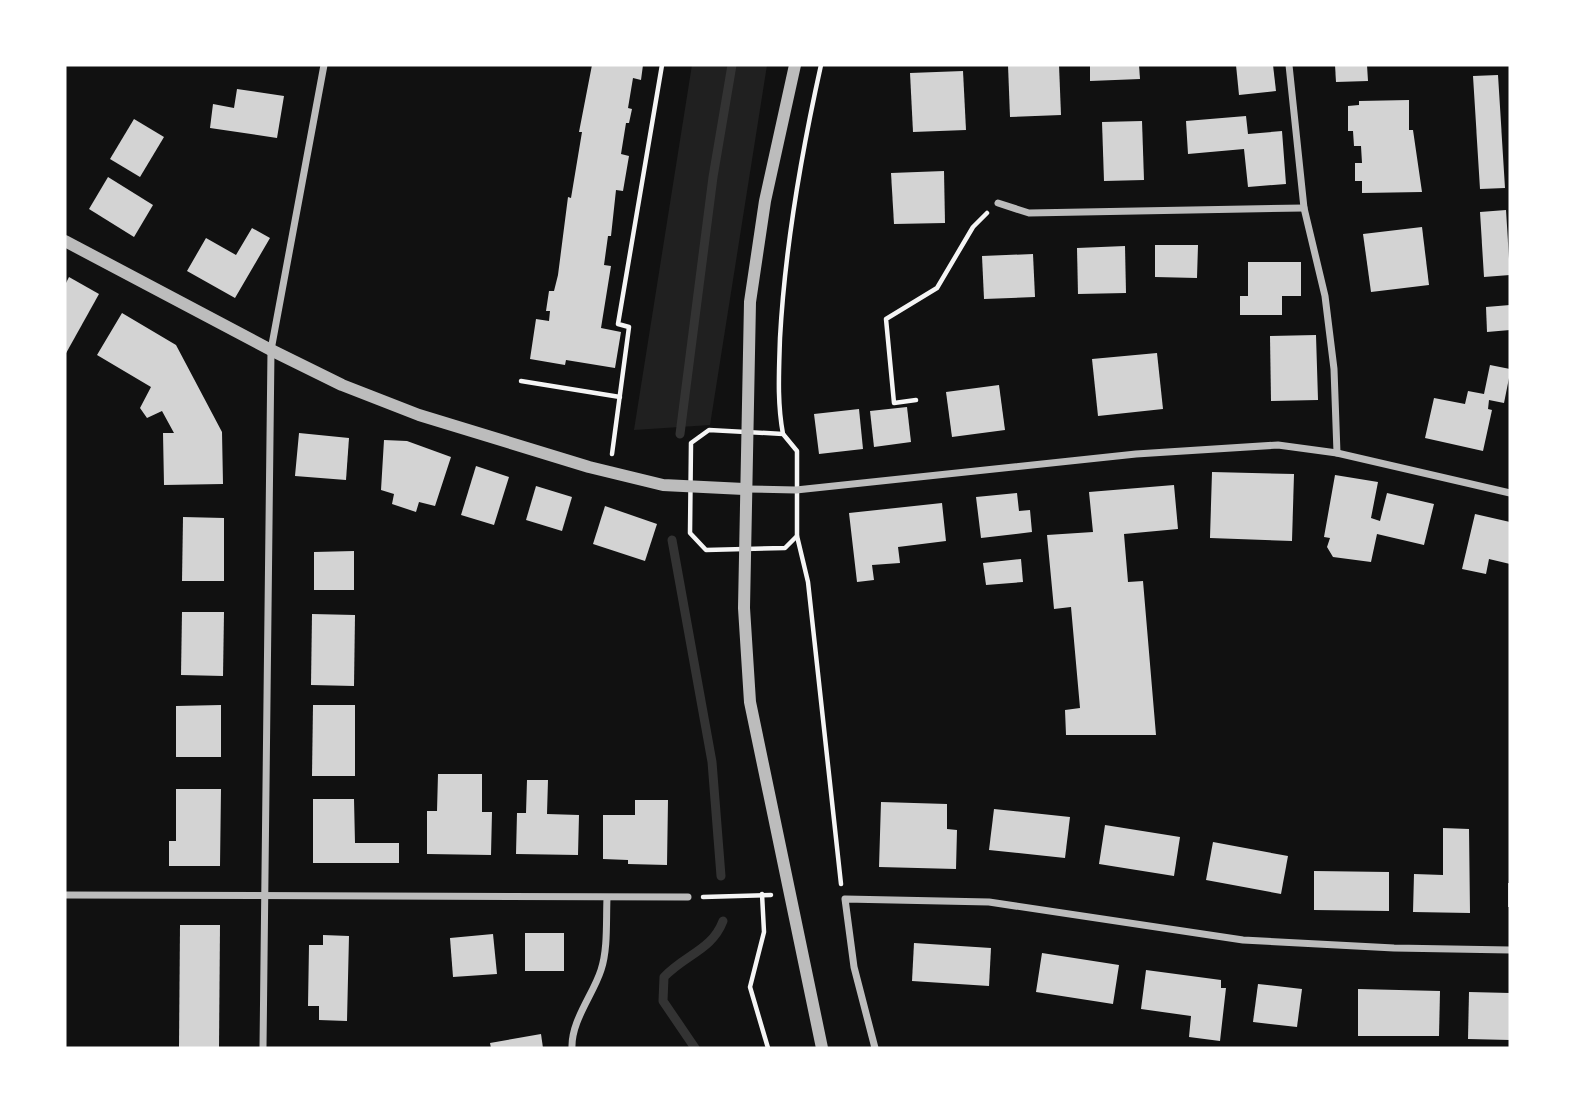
<svg xmlns="http://www.w3.org/2000/svg" width="1575" height="1113" viewBox="0 0 1575 1113" font-family="'PT Serif',serif">
  <style>
    .green { fill: #202020 }
    .lines { fill: none; stroke-linecap: round; stroke-linejoin: round }
    .stream { stroke: #333; stroke-width: 9 }
    .building { fill: #d3d3d3 }
    .path { stroke: #f5f5f5; stroke-width: 4.5 }
    .minor { stroke: #bcbcbc; stroke-width: 7 }
    .tertiary { stroke: #bcbcbc; stroke-width: 12 }
  </style>
  <rect width="100%" height="100%" fill="#111"/>
  <polygon class="green" points="692,65 767,65 710,425 634,430"/>
  <g class="lines">
    <g class="stream">
      <polyline points="680,434 713,177 732,65"/>
      <polyline points="672,540 712,762 721,876"/>
      <path d="M695,1048L663,1001L664,977C686,954 712,950 723,921"/>
    </g>
  </g>
  <g class="building">
    <polygon points="592,65 643,65 641,80 633,78 628,108 632,109 629,123 626,123 621,154 629,156 623,191 616,190 611,236 608,236 604,265 611,266 601,328 621,332 615,368 566,360 565,365 530,359 536,319 549,321 550,311 546,311 549,291 554,291 558,275 568,197 571,198 582,132 579,132"/>
    <polygon points="1008,65 1059,65 1061,115 1010,117"/>
    <polygon points="1090,65 1139,65 1140,79 1090,81"/>
    <polygon points="1236,65 1273,65 1276,91 1239,95"/>
    <polygon points="1335,65 1367,65 1368,81 1336,82"/>
    <polygon points="963,71 966,130 913,132 910,73"/>
    <polygon points="1498,75 1505,188 1480,189 1473,76"/>
    <polygon points="237,89 284,96 277,138 210,128 213,104 234,108"/>
    <polygon points="1409,100 1409,130 1413,130 1422,192 1362,193 1362,181 1355,181 1355,163 1362,163 1361,146 1354,146 1353,131 1348,131 1348,106 1359,105 1359,101"/>
    <polygon points="1246,116 1248,134 1282,131 1286,184 1248,187 1244,149 1188,154 1186,121"/>
    <polygon points="134,119 164,137 140,177 110,159"/>
    <polygon points="1142,121 1144,180 1104,181 1102,122"/>
    <polygon points="944,171 945,223 894,224 891,173"/>
    <polygon points="108,177 153,205 134,237 89,209"/>
    <polygon points="1506,210 1510,275 1484,277 1480,212"/>
    <polygon points="1422,227 1429,285 1371,292 1363,234"/>
    <polygon points="252,228 270,238 235,298 187,271 206,238 236,255"/>
    <polygon points="1155,245 1198,245 1197,278 1155,277"/>
    <polygon points="1125,246 1126,293 1078,294 1077,248"/>
    <polygon points="1033,254 1035,297 984,299 982,256"/>
    <polygon points="1248,262 1301,262 1301,296 1282,296 1282,315 1240,315 1240,296 1248,296"/>
    <polygon points="69,277 99,294 65,355 65,285"/>
    <polygon points="1510,305 1510,330 1487,332 1486,307"/>
    <polygon points="122,313 176,345 222,432 223,484 164,485 163,433 174,433 162,411 147,418 140,408 151,387 97,355"/>
    <polygon points="1316,335 1318,400 1271,401 1270,336"/>
    <polygon points="1157,353 1163,409 1098,416 1092,359"/>
    <polygon points="1490,365 1510,369 1510,373 1504,403 1489,400 1488,409 1492,410 1483,451 1425,438 1434,398 1465,404 1468,391 1484,394"/>
    <polygon points="999,385 1005,430 952,437 946,392"/>
    <polygon points="907,407 911,442 874,447 870,411"/>
    <polygon points="859,409 863,449 819,454 814,414"/>
    <polygon points="299,433 349,438 346,480 295,476"/>
    <polygon points="384,440 407,441 451,457 435,506 419,502 416,512 392,504 394,494 381,490"/>
    <polygon points="476,466 509,477 494,525 461,515"/>
    <polygon points="1212,472 1294,474 1292,541 1210,538"/>
    <polygon points="1335,475 1378,482 1371,518 1380,521 1387,493 1434,504 1424,545 1377,534 1371,562 1333,557 1327,547 1330,538 1324,537"/>
    <polygon points="1174,485 1178,529 1124,534 1128,582 1143,581 1156,735 1066,735 1065,710 1080,708 1071,607 1054,609 1047,535 1093,532 1089,492"/>
    <polygon points="536,486 572,497 562,531 526,520"/>
    <polygon points="1017,493 1019,511 1030,510 1032,532 981,538 976,497"/>
    <polygon points="942,503 946,541 898,547 900,563 872,565 874,580 857,582 849,513"/>
    <polygon points="605,506 657,524 645,561 593,544"/>
    <polygon points="1475,514 1510,522 1510,564 1489,559 1486,574 1462,569"/>
    <polygon points="183,517 224,518 224,581 182,581"/>
    <polygon points="354,551 354,590 314,590 314,552"/>
    <polygon points="1021,559 1023,582 986,585 983,563"/>
    <polygon points="182,612 224,612 223,676 181,675"/>
    <polygon points="312,614 355,615 354,686 311,685"/>
    <polygon points="221,705 221,757 176,757 176,706"/>
    <polygon points="313,705 355,705 355,776 312,776"/>
    <polygon points="438,774 482,774 482,812 492,812 491,855 427,854 427,811 437,811"/>
    <polygon points="527,780 548,780 547,814 579,815 578,855 516,854 517,813 526,813"/>
    <polygon points="176,789 221,789 220,866 169,866 169,841 176,841"/>
    <polygon points="313,799 354,799 355,843 399,843 399,863 313,863"/>
    <polygon points="635,800 668,800 667,865 628,864 628,860 603,859 603,815 635,815"/>
    <polygon points="881,802 947,804 947,829 957,830 956,869 879,867"/>
    <polygon points="994,809 1070,817 1065,858 989,850"/>
    <polygon points="1105,825 1180,837 1174,876 1099,864"/>
    <polygon points="1443,828 1469,829 1470,913 1413,912 1414,874 1443,875"/>
    <polygon points="1213,842 1288,856 1281,894 1206,880"/>
    <polygon points="1314,871 1389,872 1389,911 1314,910"/>
    <rect x="1508" y="883" width="2" height="24"/>
    <polygon points="180,925 220,925 219,1048 179,1048"/>
    <rect x="525" y="933" width="39" height="38"/>
    <polygon points="493,934 497,974 453,977 450,938"/>
    <polygon points="323,935 349,936 347,1021 319,1020 319,1006 308,1006 309,945 323,945"/>
    <polygon points="914,943 991,948 989,986 912,981"/>
    <polygon points="1042,953 1119,965 1113,1004 1036,992"/>
    <polygon points="1146,970 1221,980 1221,988 1226,988 1220,1041 1189,1037 1191,1016 1141,1009"/>
    <polygon points="1258,984 1302,989 1297,1027 1253,1022"/>
    <polygon points="1358,989 1440,991 1439,1036 1358,1036"/>
    <polygon points="1469,992 1510,993 1510,1040 1468,1039"/>
    <polygon points="541,1034 543,1048 491,1048 490,1043"/>
  </g>
  <g class="lines">
    <g class="path">
      <polyline points="521,381 620,397"/>
      <polyline points="916,400 894,403 886,319 937,288 973,227 987,213"/>
      <polygon points="709,430 783,434 797,451 797,536 785,548 706,550 690,533 691,443"/>
      <path d="M783,434C777,402 779,371 780,338C785,246 801,155 821,65"/>
      <polyline points="612,454 629,327 618,324 662,65"/>
      <polyline points="797,536 808,582 841,884"/>
      <polyline points="762,894 764,932 750,987 768,1048"/>
      <polyline points="703,897 771,895"/>
    </g>
    <g class="minor">
      <polyline points="1289,65 1304,208 1325,296 1334,369 1337,453"/>
      <polyline points="998,203 1029,213 1304,208"/>
      <polyline points="745,489 796,490 1136,454 1278,445 1337,453 1510,493"/>
      <polyline points="65,895 688,897"/>
      <polyline points="263,1048 271,350 324,65"/>
      <path d="M572,1048C571,1021 593,995 601,970C608,949 606,921 607,898"/>
      <polyline points="875,1048 854,967 845,899 989,902 1243,940 1394,948 1510,950"/>
    </g>
    <g class="tertiary">
      <polyline points="795,65 765,201 750,302 744,608 750,702 822,1048"/>
      <polyline points="65,241 271,350 342,385 419,415 589,467 663,485 744,489"/>
    </g>
  </g>
  <rect width="1575" height="1113" fill="none" stroke="#ffffff" stroke-width="133"/>
</svg>
